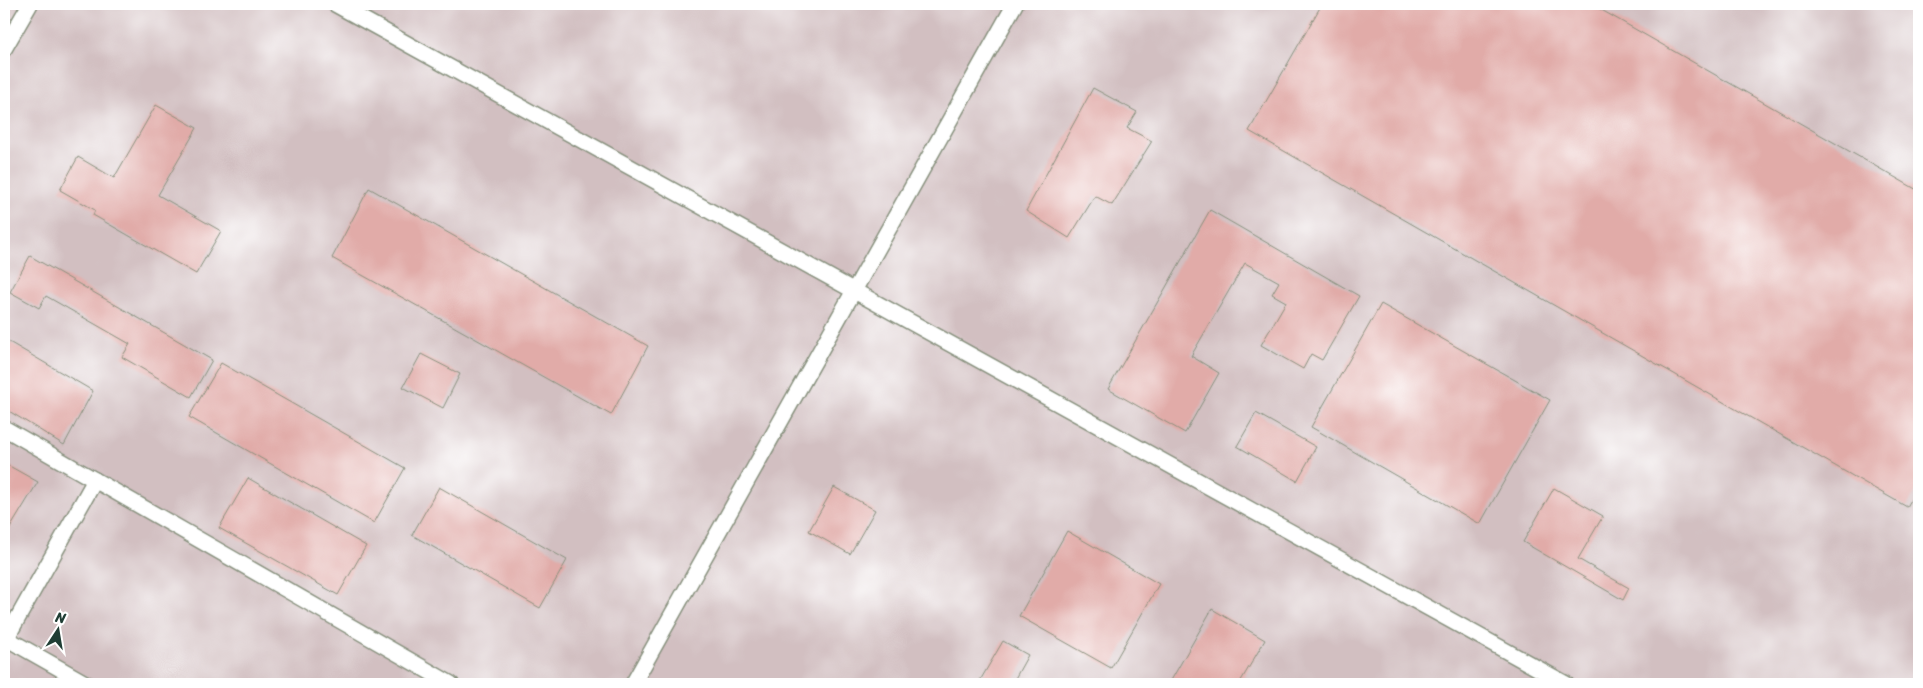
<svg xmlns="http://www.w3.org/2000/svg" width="1923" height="688" viewBox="0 0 1923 688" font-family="Sriracha,sans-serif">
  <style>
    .industrial { fill: #d2bfc1 }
    .building { fill: #e1aba8 }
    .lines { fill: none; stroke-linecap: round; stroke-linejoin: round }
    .service-casing { stroke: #87907d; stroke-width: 18 }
    .service { stroke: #fff; stroke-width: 15 }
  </style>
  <rect width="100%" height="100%" fill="#fff"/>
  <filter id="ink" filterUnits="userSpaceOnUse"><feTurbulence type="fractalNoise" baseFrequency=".02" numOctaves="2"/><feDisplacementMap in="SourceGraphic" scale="10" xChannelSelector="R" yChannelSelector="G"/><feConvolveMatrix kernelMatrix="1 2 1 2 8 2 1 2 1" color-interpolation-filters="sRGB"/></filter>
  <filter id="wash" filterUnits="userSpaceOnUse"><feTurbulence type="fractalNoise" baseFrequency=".0096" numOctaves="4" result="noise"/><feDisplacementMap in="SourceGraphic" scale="20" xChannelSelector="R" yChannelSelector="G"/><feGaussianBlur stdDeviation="1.12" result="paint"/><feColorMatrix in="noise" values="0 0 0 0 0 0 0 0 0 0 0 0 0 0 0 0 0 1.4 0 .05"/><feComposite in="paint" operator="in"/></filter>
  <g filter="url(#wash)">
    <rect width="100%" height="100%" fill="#efe3c6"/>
    <rect class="industrial" x="4" y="4" width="1915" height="680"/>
    <g id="blocks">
      <g class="building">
        <polygon points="1322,4 1591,4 1919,191 1919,485 1907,507 1249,131"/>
        <polygon points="1093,88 1137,112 1127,128 1152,141 1112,205 1095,196 1069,238 1026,211"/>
        <polygon points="156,105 197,128 158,195 221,231 196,274 93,215 95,210 60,190 78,157 114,178"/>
        <polygon points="369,188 648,346 611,415 332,258"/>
        <polygon points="1210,210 1359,296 1322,360 1311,354 1303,369 1261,345 1286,302 1272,294 1279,282 1245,263 1191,356 1219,373 1185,433 1108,389"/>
        <polygon points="30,256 212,360 191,397 122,357 130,344 46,296 39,308 10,292"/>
        <polygon points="1381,304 1550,400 1480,524 1311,427"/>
        <polygon points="4,339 93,391 64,445 4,408"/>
        <polygon points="421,354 460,374 443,408 403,387"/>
        <polygon points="221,363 405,468 374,523 189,417"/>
        <polygon points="1256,413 1316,447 1297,481 1237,446"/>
        <polygon points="4,463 38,482 4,538"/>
        <polygon points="248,478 366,546 338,595 219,528"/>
        <polygon points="439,487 567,560 540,608 412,535"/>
        <polygon points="834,487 875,510 850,554 809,531"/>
        <polygon points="1554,488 1603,516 1578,559 1629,588 1623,600 1523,542"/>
        <polygon points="1067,531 1159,584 1111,668 1019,616"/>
        <polygon points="1212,609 1265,640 1239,684 1169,684"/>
        <polygon points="1003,641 1028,655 1012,684 978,684"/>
      </g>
    </g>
  </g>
  <g filter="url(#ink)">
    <use href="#blocks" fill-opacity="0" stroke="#87907d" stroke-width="1"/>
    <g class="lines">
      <g class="service-casing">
        <g id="service">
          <polyline points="335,4 1566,684"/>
          <polyline points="4,49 30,4"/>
          <polyline points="4,428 451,684"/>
          <polyline points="4,637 87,684"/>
          <polyline points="6,639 95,480"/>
          <polyline points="633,684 1015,4"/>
        </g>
      </g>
      <use href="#service" class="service"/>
    </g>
  </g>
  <rect width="1923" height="688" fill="none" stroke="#fff" stroke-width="20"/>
  <g transform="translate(58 630) rotate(12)" stroke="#ffffff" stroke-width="4" paint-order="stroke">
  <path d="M0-4L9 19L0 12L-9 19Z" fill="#1f3d34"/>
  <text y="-8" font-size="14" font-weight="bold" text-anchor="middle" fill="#1f3d34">N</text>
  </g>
</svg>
